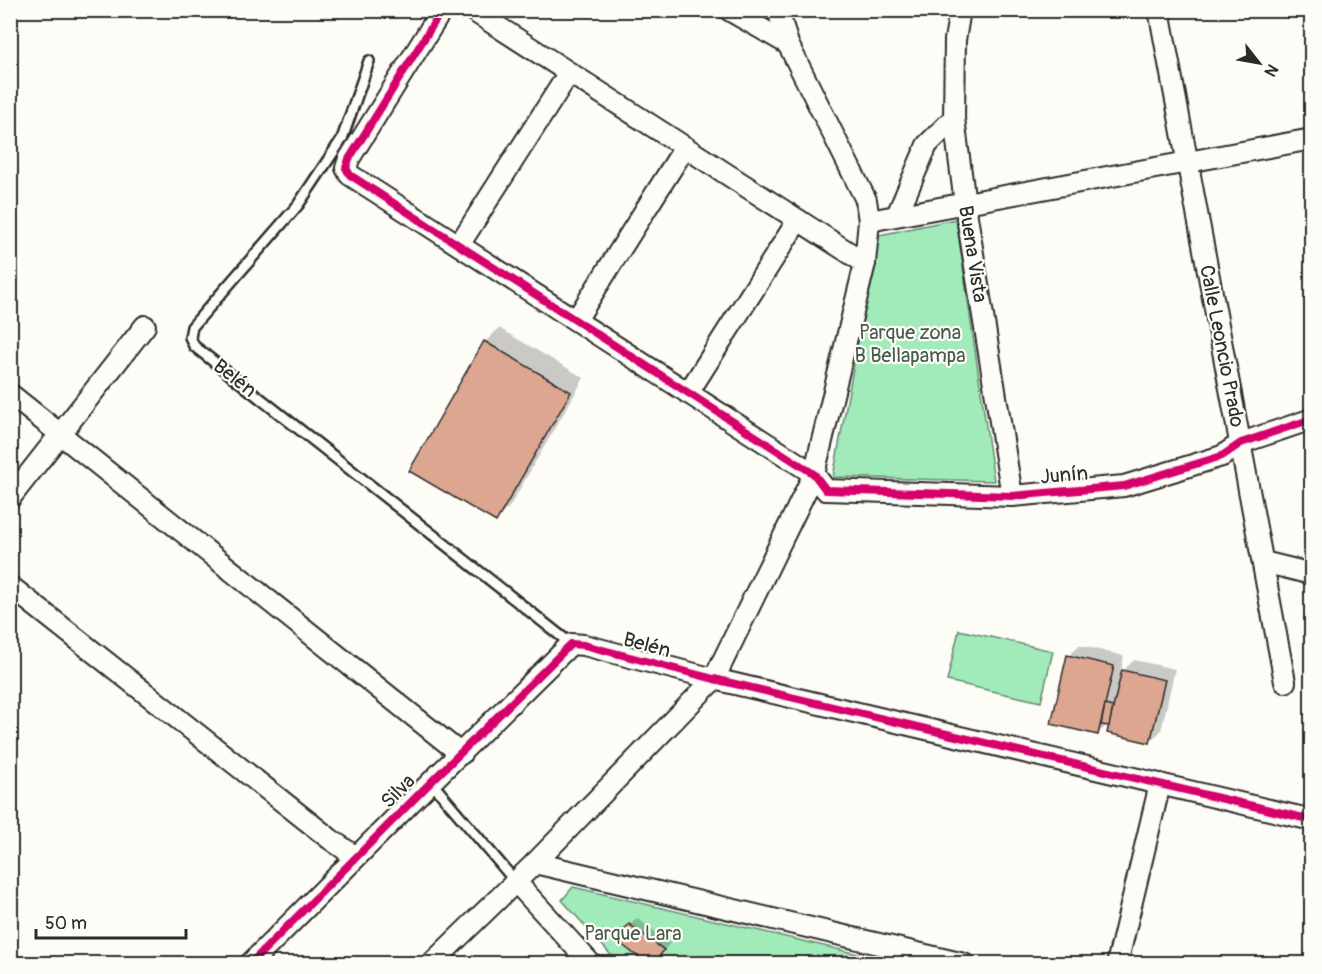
<svg xmlns="http://www.w3.org/2000/svg" width="1322" height="974" viewBox="0 0 1322 974" font-family="Pangolin,sans-serif">
  <style>
    .green { fill: #a1eab9; stroke: #668a72; stroke-width: 1.5 }
    .shadow { fill: #0003 }
    .building { fill: #dca691; stroke: #2b2b2b; stroke-width: 1.5 }
    .lines { fill: none; stroke-linecap: round; stroke-linejoin: round }
    .lane-casing { stroke: #2b2b2b; stroke-width: 14 }
    .street-casing { stroke: #2b2b2b; stroke-width: 24 }
    .lane { stroke: #fdfcf7; stroke-width: 9 }
    .street { stroke: #fdfcf7; stroke-width: 20 }
    .cycleway-casing { stroke: #fdfcf7; stroke-width: 11 }
    .cycleway { stroke: #d6006c; stroke-width: 8 }
    .labels { text-anchor: middle; dominant-baseline: central; stroke-width: 4.5; stroke-linejoin: round; paint-order: stroke }
    .street-label { font-size: 20px; fill: #2b2b2b; stroke: #fdfcf7 }
    .park-label { font-size: 20px; fill: #485b4e; stroke: #fdfcf7 }
  </style>
  <rect width="100%" height="100%" fill="#fdfcf7"/>
  <filter id="ink" filterUnits="userSpaceOnUse"><feTurbulence type="fractalNoise" baseFrequency=".0167" numOctaves="2"/><feDisplacementMap in="SourceGraphic" scale="12" xChannelSelector="R" yChannelSelector="G"/><feConvolveMatrix kernelMatrix="1 2 1 2 8 2 1 2 1" color-interpolation-filters="sRGB"/></filter>
  <g filter="url(#ink)">
    <g class="green">
      <polygon points="956,219 994,481 833,477 858,342 880,235"/>
      <polygon points="959,630 1053,651 1041,702 947,681"/>
      <polygon points="573,887 896,963 618,963 562,900"/>
    </g>
    <g class="shadow">
      <polygon points="499,328 584,378 510,506 496,520 485,342"/>
      <polygon points="1079,645 1124,656 1120,674 1134,660 1175,669 1161,731 1150,741 1112,721 1098,733 1069,656"/>
      <polygon points="637,918 670,943 653,964 630,925"/>
    </g>
    <g class="building">
      <polygon points="484,341 571,392 496,522 409,471"/>
      <polygon points="1067,655 1114,666 1098,735 1051,724"/>
      <polygon points="1122,670 1165,680 1150,743 1107,733"/>
      <polygon points="1105,705 1113,707 1109,726 1101,725"/>
      <polygon points="629,924 664,950 654,964 647,964 616,940"/>
    </g>
    <g class="lines">
      <g class="lane-casing">
        <g id="lane">
          <polyline points="369,61 342,139 298,205 192,327 190,337 194,346 571,644"/>
          <polyline points="431,782 515,881"/>
        </g>
      </g>
      <g class="street-casing">
        <g id="street">
          <polyline points="442,10 349,159 346,168 350,175 814,474 826,490 1012,496 1124,486 1222,456 1241,443 1312,419"/>
          <polyline points="472,10 865,263"/>
          <polyline points="729,10 788,44"/>
          <polyline points="960,10 955,40 954,118 965,204 1012,496"/>
          <polyline points="1159,10 1285,682"/>
          <polyline points="897,215 927,145 954,118"/>
          <polyline points="869,221 1312,139"/>
          <polyline points="459,245 569,73"/>
          <polyline points="576,320 685,147"/>
          <polyline points="688,393 798,220"/>
          <polyline points="10,394 461,754"/>
          <polyline points="10,498 145,326"/>
          <polyline points="1263,562 1312,574"/>
          <polyline points="10,586 330,839 356,857"/>
          <polyline points="535,863 964,964"/>
          <polyline points="515,881 591,964"/>
          <polyline points="250,964 431,782 571,644 584,645 714,679 1312,820"/>
          <polyline points="431,964 535,863 714,679 814,474 865,263 869,221 866,200 788,44 778,10"/>
          <polyline points="1117,964 1160,784"/>
        </g>
      </g>
      <use href="#lane" class="lane"/>
      <use href="#street" class="street"/>
      <g class="cycleway-casing">
        <g id="cycleway">
          <polyline points="442,10 349,159 346,168 350,175 814,474 826,490 1012,496 1124,486 1222,456 1241,443 1312,419"/>
          <polyline points="250,964 431,782 571,644 584,645 714,679 1312,820"/>
        </g>
      </g>
      <use href="#cycleway" class="cycleway"/>
    </g>
  </g>
  <g class="labels">
    <g class="street-label">
      <text transform="translate(973 254) rotate(81)">Buena Vista</text>
      <text transform="translate(1222 346) rotate(79)">Calle Leoncio Prado</text>
      <text transform="translate(235 378) rotate(38)">Belén</text>
      <text transform="translate(1064 475) rotate(-5)">Junín</text>
      <text transform="translate(647 645) rotate(15)">Belén</text>
      <text transform="translate(398 791) rotate(-45)">Silva</text>
    </g>
    <g class="park-label">
      <text x="910" y="332">Parque zona<tspan x="910" dy="23">B Bellapampa</tspan></text>
      <text x="633" y="933">Parque Lara</text>
    </g>
  </g>
  <rect width="1322" height="974" fill="none" stroke="#fdfcf7" stroke-width="36"/>
  <rect x="18" y="18" width="1286" height="938" fill="none" stroke="#2b2b2b" stroke-width="2" filter="url(#ink)"/>
  <g transform="translate(1259 63) rotate(121)" stroke="#fdfcf7" stroke-width="4.5" paint-order="stroke">
  <path d="M0-4.5L10 22L0 15L-10 22Z" fill="#2b2b2b"/>
  <text y="-9" font-size="16" font-weight="bold" text-anchor="middle" fill="#2b2b2b">N</text>
  </g>
  <path d="M36 929v9h150v-9" fill="none" stroke="#2b2b2b" stroke-width="3"/>
  <text x="45" y="929" font-size="18" fill="#2b2b2b" stroke="#fdfcf7" stroke-width="4.5" paint-order="stroke">50 m</text>
</svg>
